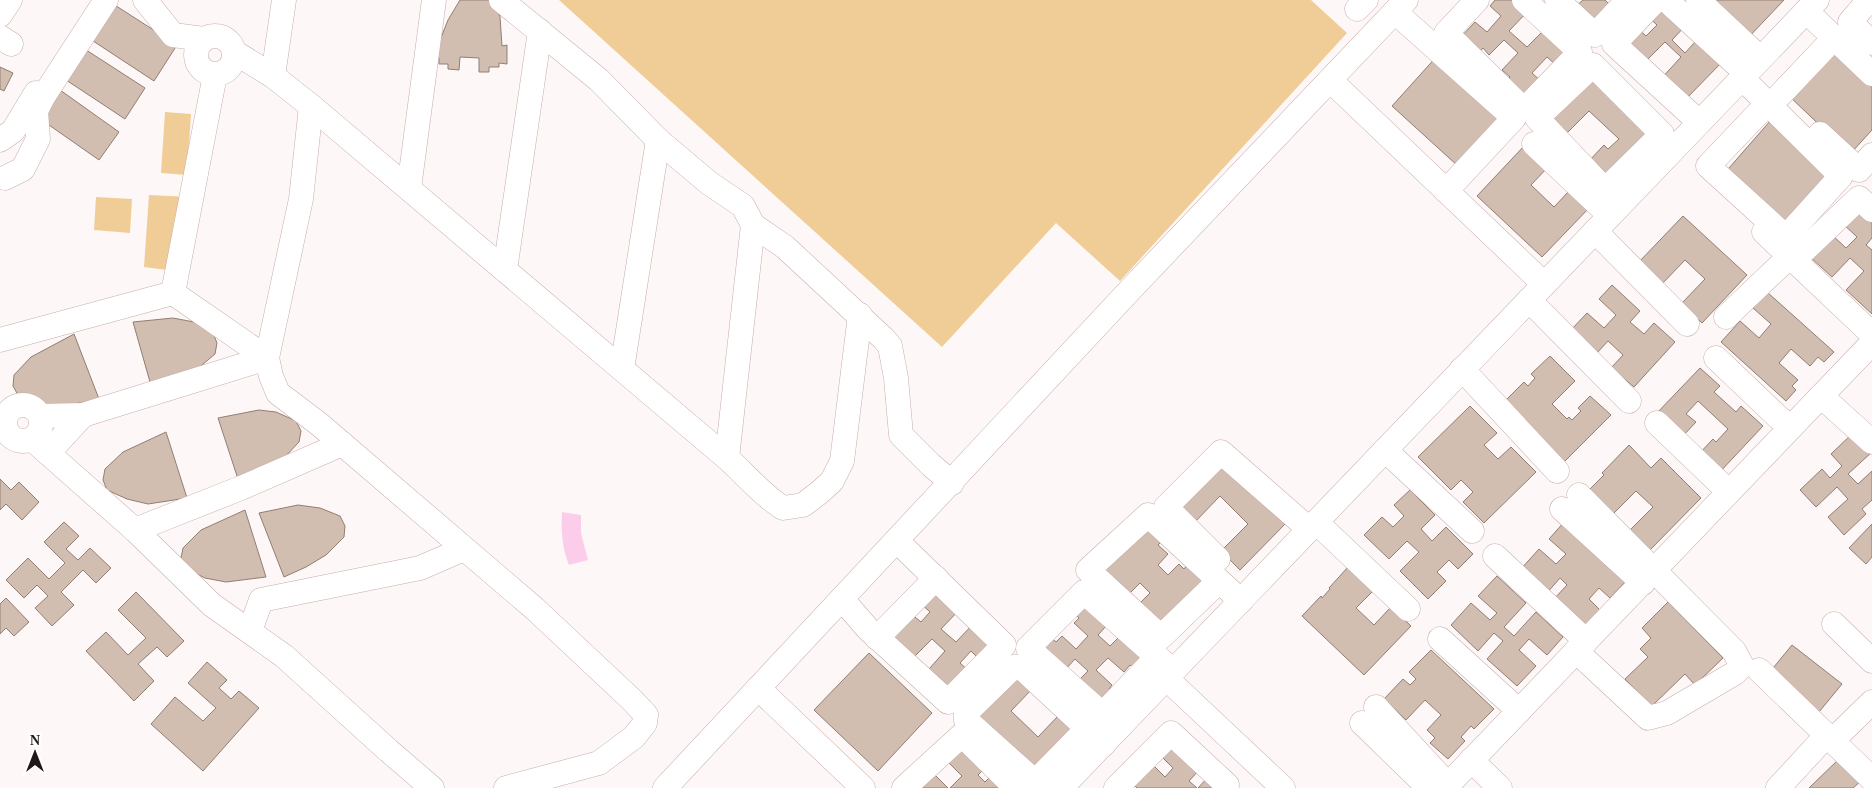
<svg xmlns="http://www.w3.org/2000/svg" width="1872" height="788" viewBox="0 0 1872 788" font-family="Georgia,serif">
  <style>
    .green { fill: #f0cd97 }
    .water { fill: #fccdeb }
    .building { fill: #d2beb1; stroke: #917e72 }
    .lines { fill: none; stroke-linecap: round; stroke-linejoin: round }
    .minor-casing { stroke: #c6ada9; stroke-width: 25 }
    .minor { stroke: #fff; stroke-width: 24 }
  </style>
  <rect width="100%" height="100%" fill="#fdf8f7"/>
  <g class="green">
    <polygon points="559,0 1311,0 1347,33 1120,281 1056,223 942,347"/>
    <polygon points="165,112 191,114 187,175 161,173"/>
    <polygon points="149,195 189,197 182,272 144,267"/>
    <polygon points="96,197 132,199 130,233 94,230"/>
  </g>
  <path class="water" d="M562,512L581,515V533L588,560L569,565C562,548 561,531 562,512Z"/>
  <g class="building">
    <polygon points="460,0 491,0 496,7 500,17 502,46 507,45 507,64 499,63 499,67 489,67 489,72 479,72 479,58 460,57 459,70 448,69 448,64 439,64 439,58 433,58 448,20"/>
    <polygon points="1495,0 1518,0 1529,10 1509,31 1527,47 1543,31 1571,50 1557,66 1547,57 1532,73 1542,82 1524,101 1505,83 1510,77 1502,70 1518,53 1504,40 1489,55 1483,48 1476,56 1458,40 1475,22 1487,32 1501,16 1490,6"/>
    <polygon points="1583,0 1605,0 1612,7 1595,25 1575,7"/>
    <polygon points="1660,0 1687,24 1672,40 1685,53 1695,42 1725,59 1682,103 1659,81 1681,57 1665,42 1642,65 1619,44 1635,26 1646,36 1657,25 1646,15"/>
    <polygon points="1703,0 1784,0 1745,41"/>
    <polygon points="110,2 177,45 154,81 87,37"/>
    <polygon points="80,46 145,88 125,119 60,76"/>
    <polygon points="1834,47 1872,83 1872,130 1850,154 1788,95"/>
    <polygon points="1438,55 1505,116 1459,167 1392,106"/>
    <polygon points="0,67 13,73 4,91 0,89"/>
    <polygon points="1592,70 1657,134 1609,182 1588,162 1604,145 1608,149 1619,139 1589,111 1563,137 1544,119"/>
    <polygon points="60,90 119,132 99,160 39,118"/>
    <polygon points="1771,120 1834,175 1785,231 1722,176"/>
    <polygon points="1525,145 1548,167 1531,185 1554,207 1571,189 1590,207 1542,257 1477,196"/>
    <polygon points="1858,203 1872,215 1872,238 1866,245 1872,250 1872,314 1846,290 1864,271 1850,258 1832,277 1809,256 1830,233 1846,248 1857,237 1841,222"/>
    <polygon points="1683,216 1747,275 1702,323 1681,304 1705,279 1685,260 1661,285 1638,263"/>
    <polygon points="1612,285 1640,311 1630,322 1644,334 1654,323 1675,342 1634,387 1611,368 1623,355 1608,341 1596,354 1570,331 1587,313 1604,328 1616,315 1599,299"/>
    <polygon points="1767,292 1834,352 1824,362 1818,357 1810,366 1791,349 1779,363 1798,380 1792,386 1796,390 1786,401 1721,342 1740,321 1759,338 1771,324 1753,308"/>
    <polygon points="173,318 194,322 213,333 217,343 215,354 196,370 152,389 133,322"/>
    <polygon points="74,334 99,399 60,407 38,404 18,395 13,386 14,375 31,357"/>
    <polygon points="1550,356 1575,381 1552,404 1567,419 1569,417 1572,420 1581,411 1578,408 1590,396 1611,415 1564,462 1503,403 1524,382 1528,386 1535,378 1531,374"/>
    <polygon points="1700,368 1720,386 1714,392 1736,412 1741,406 1763,426 1718,474 1698,455 1713,439 1716,442 1728,429 1698,401 1686,414 1696,422 1680,439 1655,415"/>
    <polygon points="1470,406 1497,433 1484,445 1498,459 1511,447 1536,472 1484,523 1463,502 1473,492 1461,480 1451,490 1418,457"/>
    <polygon points="259,410 276,412 296,421 301,431 299,442 282,460 239,482 218,418"/>
    <polygon points="1855,431 1872,452 1848,474 1858,484 1872,471 1872,500 1862,509 1866,514 1844,535 1828,517 1848,499 1837,487 1816,507 1800,490 1822,469 1830,478 1842,466 1831,454"/>
    <polygon points="166,432 187,498 148,504 127,499 107,490 103,480 105,469 123,452"/>
    <polygon points="1629,445 1651,468 1661,458 1701,498 1648,552 1628,532 1653,507 1636,491 1611,516 1587,492 1604,475 1602,473"/>
    <polygon points="1225,457 1289,520 1240,570 1221,551 1248,524 1220,496 1193,524 1176,507"/>
    <polygon points="0,479 11,490 19,482 39,502 22,520 6,504 0,510"/>
    <polygon points="1410,490 1435,515 1421,529 1432,541 1446,527 1473,554 1458,569 1449,560 1437,572 1446,581 1428,599 1400,571 1419,552 1407,541 1389,559 1364,535 1382,517 1393,527 1404,516 1394,505"/>
    <polygon points="298,505 320,508 340,516 345,526 344,537 326,555 306,567 284,577 259,513"/>
    <polygon points="245,510 266,577 226,582 205,578 185,568 181,558 183,548 201,530"/>
    <polygon points="1565,521 1629,578 1610,598 1599,588 1589,599 1600,610 1583,628 1553,600 1567,585 1560,578 1546,594 1520,570 1539,549 1556,564 1566,554 1549,539"/>
    <polygon points="64,522 79,536 66,549 78,560 90,548 111,568 96,583 83,570 61,592 74,605 52,626 35,608 48,596 37,585 24,598 6,580 28,558 49,579 65,563 44,542"/>
    <polygon points="1872,524 1872,557 1866,564 1849,548"/>
    <polygon points="1147,527 1162,541 1158,545 1168,554 1158,565 1168,575 1179,564 1184,569 1187,565 1207,584 1163,630 1140,603 1150,593 1140,583 1130,593 1102,573"/>
    <polygon points="1348,567 1373,591 1356,608 1374,625 1391,607 1411,626 1364,675 1302,616 1321,596 1322,598 1330,589 1329,588"/>
    <polygon points="1497,576 1526,603 1504,627 1514,636 1536,612 1563,637 1547,655 1529,639 1519,650 1536,666 1517,686 1487,659 1503,641 1494,633 1478,651 1451,625 1471,603 1490,620 1497,613 1478,596"/>
    <polygon points="940,588 961,608 941,629 956,642 976,621 994,639 981,661 971,651 960,663 970,672 949,687 929,669 945,651 932,639 915,656 894,637 910,613 921,622 930,612 920,603"/>
    <polygon points="136,592 184,641 167,657 157,647 138,664 154,681 134,701 86,651 106,632 128,655 146,638 118,610"/>
    <polygon points="6,598 29,622 14,636 6,628 0,634 0,604"/>
    <polygon points="1083,601 1108,624 1098,635 1110,646 1120,636 1146,660 1136,671 1130,665 1124,672 1108,658 1096,670 1112,685 1109,689 1114,694 1102,707 1076,683 1088,671 1075,659 1064,671 1038,648 1050,636 1056,642 1062,636 1076,649 1088,636 1074,623 1079,618 1073,612"/>
    <polygon points="1668,602 1723,658 1695,685 1685,674 1652,706 1625,679 1648,657 1640,649 1651,638 1642,628"/>
    <polygon points="1792,645 1842,684 1819,712 1769,673"/>
    <polygon points="1431,650 1494,709 1474,729 1471,726 1461,737 1465,741 1448,759 1430,743 1435,738 1427,730 1441,715 1425,700 1406,720 1384,699 1403,679 1410,685 1416,679 1409,672"/>
    <polygon points="869,653 932,713 878,771 814,710"/>
    <polygon points="207,662 227,680 219,688 231,699 239,691 259,708 203,771 151,724 175,697 203,721 216,708 188,683"/>
    <polygon points="1015,673 1032,689 1011,711 1038,737 1059,715 1077,733 1034,776 973,716"/>
    <polygon points="962,740 988,765 978,775 985,782 995,772 1010,788 950,788 962,776 944,758"/>
    <polygon points="1171,740 1201,768 1189,781 1197,788 1137,788 1131,782 1150,762 1165,777 1173,768 1158,753"/>
    <polygon points="1839,759 1861,781 1853,788 1809,788"/>
    <polygon points="931,771 948,788 916,788"/>
    <polygon points="1209,776 1220,788 1198,788"/>
  </g>
  <g class="lines">
    <g class="minor-casing">
      <g id="minor">
        <polyline points="145,0 173,35 204,39"/>
        <polyline points="501,0 599,80 658,140 709,183 743,206 753,225 785,247 883,338 890,346 896,378 901,435 931,465 952,483"/>
        <polyline points="1477,0 1446,33 1524,110 1580,52 1524,0"/>
        <polyline points="1557,0 1595,35 1628,0"/>
        <polyline points="1656,0 1614,44 1699,122"/>
        <polyline points="1666,0 1746,73"/>
        <polyline points="1698,0 1760,58"/>
        <polyline points="1869,0 1850,22 1872,43"/>
        <polyline points="1357,9 1366,0"/>
        <polyline points="1806,11 1872,74"/>
        <polyline points="1395,12 1514,118 1446,191"/>
        <polyline points="0,15 10,0"/>
        <circle cx="215" cy="55" r="19"/>
        <polyline points="0,37 11,44"/>
        <path d="M234,52L273,76L311,106L727,458C745,474 763,496 783,508L803,505L820,492L832,481L842,461L860,315"/>
        <polyline points="273,76 284,0"/>
        <polyline points="1742,78 1841,176 1786,237 1708,166 1767,104"/>
        <polyline points="1330,80 1544,284"/>
        <polyline points="1780,95 1834,38"/>
        <polyline points="1820,134 1859,170 1872,155"/>
        <polyline points="0,140 13,131 36,93"/>
        <polyline points="1534,144 1603,209"/>
        <polyline points="5,178 23,169 38,139 36,111 43,97 106,0"/>
        <polyline points="409,188 434,0"/>
        <polyline points="1605,190 1537,118 1593,65 1662,134 1605,190 1620,204"/>
        <polyline points="1595,231 1687,324"/>
        <polyline points="1764,232 1872,334"/>
        <polyline points="1794,260 1859,198 1872,210"/>
        <polyline points="505,270 540,31"/>
        <polyline points="173,293 267,358 301,199 311,106"/>
        <polyline points="1529,300 1629,401"/>
        <polyline points="1726,317 1790,256"/>
        <polyline points="0,340 173,293 215,75"/>
        <polyline points="1716,358 1779,418 1791,427"/>
        <polyline points="622,369 658,140"/>
        <polyline points="1462,369 1557,471"/>
        <polyline points="1821,396 1872,442"/>
        <circle cx="23" cy="423" r="18"/>
        <polyline points="40,416 83,415 267,358 271,376 278,393 319,424 535,609 632,700 646,715 645,723 634,737 599,763 506,788"/>
        <polyline points="1657,423 1729,492"/>
        <polyline points="32,439 135,530 212,605 284,656 389,751 432,788"/>
        <polyline points="1385,450 1472,531"/>
        <polyline points="48,453 83,415"/>
        <polyline points="727,458 753,225"/>
        <polyline points="1562,509 1643,583"/>
        <polyline points="1316,522 1408,609"/>
        <polyline points="135,530 241,488 342,444"/>
        <polyline points="1495,556 1586,641"/>
        <polyline points="1218,559 1166,507 1221,452 1309,529"/>
        <polyline points="1219,581 1161,637 1088,570 1148,515 1241,601"/>
        <polyline points="842,599 868,629 948,702 1004,645 897,541"/>
        <polyline points="1834,624 1872,661"/>
        <polyline points="250,631 261,600 420,568 464,549"/>
        <polyline points="877,638 936,578"/>
        <polyline points="1440,639 1519,711"/>
        <polyline points="1576,651 1648,718 1667,713 1735,673 1742,666 1734,651 1579,495"/>
        <polyline points="1759,670 1872,779"/>
        <polyline points="1166,678 1283,788"/>
        <polyline points="758,688 863,788"/>
        <polyline points="1376,707 1448,785"/>
        <polyline points="1102,715 1157,657"/>
        <polyline points="1362,723 1429,788"/>
        <polyline points="1118,728 1028,648 1084,592 1173,671"/>
        <polyline points="1832,741 1872,702"/>
        <polyline points="1471,760 1500,788"/>
        <polyline points="1035,782 1087,729"/>
        <polyline points="665,788 1130,290 1406,0"/>
        <polyline points="904,788 962,735 1016,788"/>
        <polyline points="1042,788 966,720 966,713 1013,667 1021,667 1104,744"/>
        <polyline points="1061,788 1817,0"/>
        <polyline points="1116,788 1171,733 1227,785"/>
        <polyline points="1445,788 1872,343"/>
        <polyline points="1778,788 1826,736"/>
      </g>
    </g>
    <use href="#minor" class="minor"/>
  </g>
  <g transform="translate(35 753)" stroke="#ffffff" stroke-width="4" paint-order="stroke">
  <path d="M0-4L9 19L0 12L-9 19Z" fill="#201716"/>
  <text y="-8" font-size="14" font-weight="bold" text-anchor="middle" fill="#201716">N</text>
  </g>
</svg>
